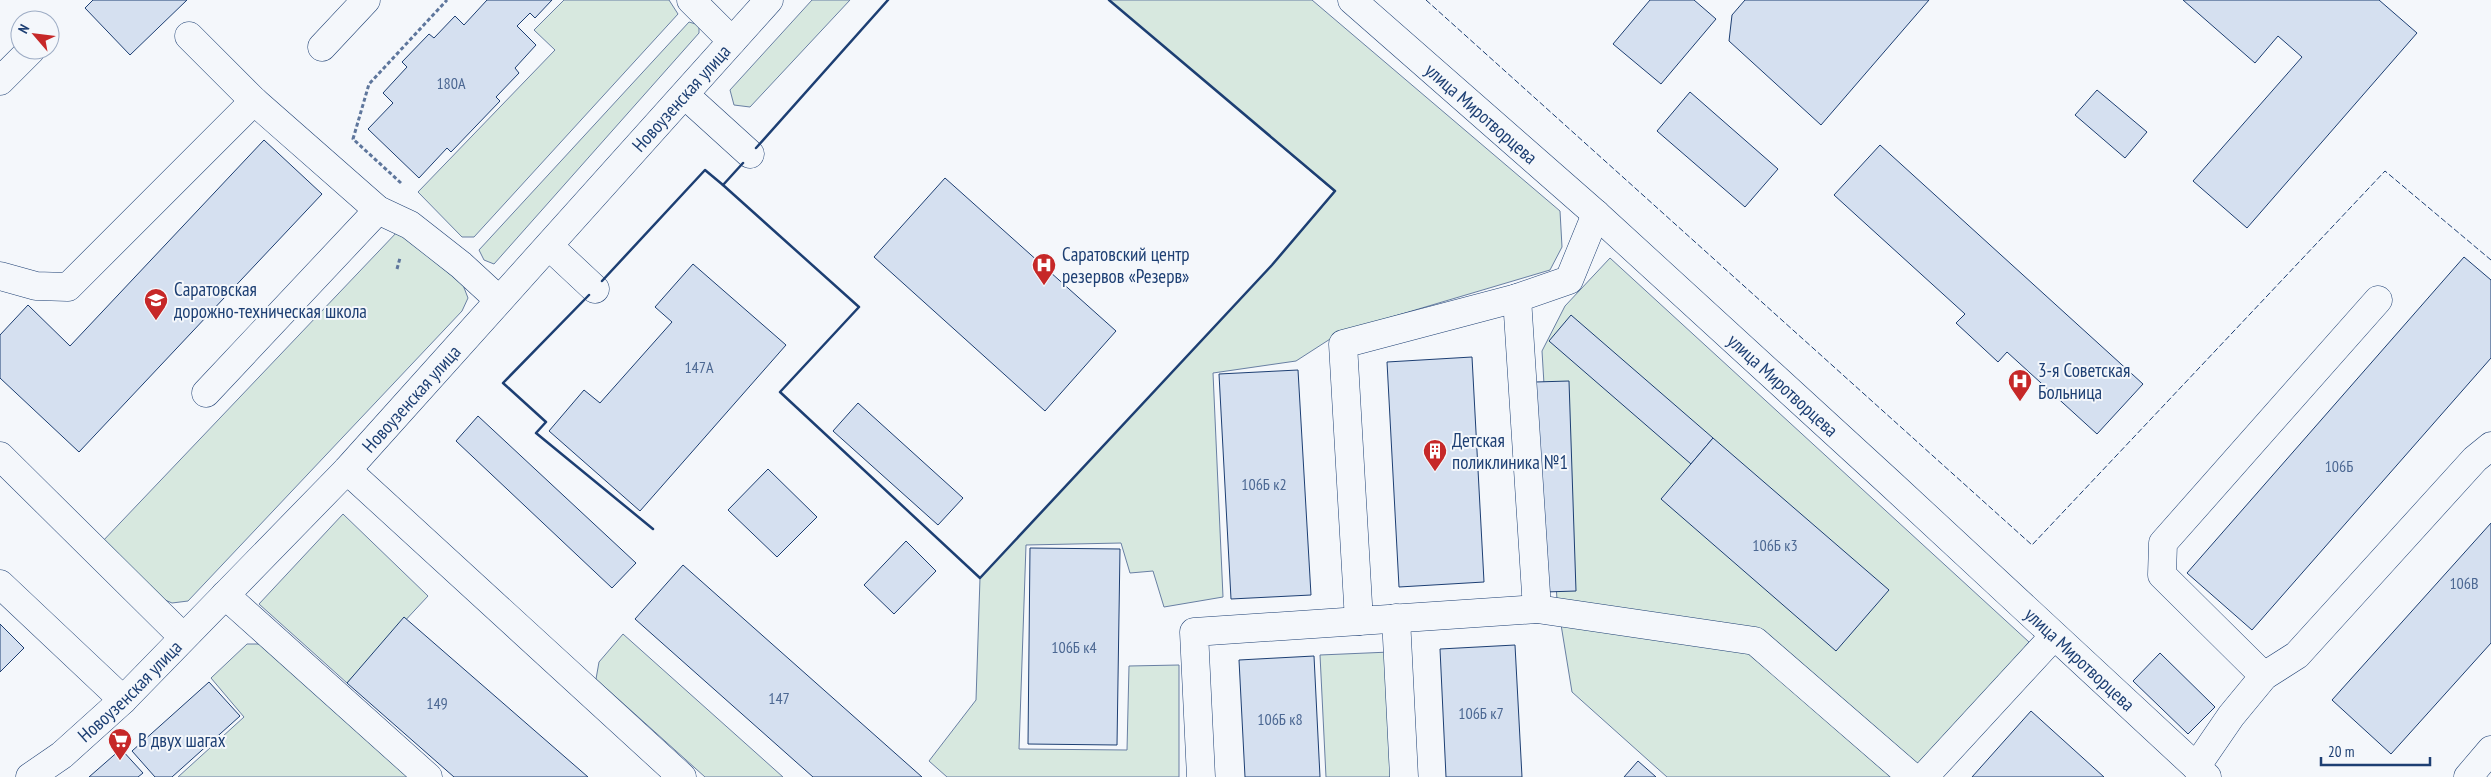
<svg xmlns="http://www.w3.org/2000/svg" width="2491" height="777" viewBox="0 0 2491 777" font-family="'PT Sans Narrow',sans-serif">
  <style>
    .green { fill: #d7e8df; stroke: #687fa3 }
    .building { fill: #d5e0f0; stroke: #1d3f73 }
    .lines { fill: none; stroke-linecap: round; stroke-linejoin: round }
    .minor-casing { stroke: #1d3f73; stroke-width: 29 }
    .major-casing { stroke: #1d3f73; stroke-width: 29 }
    .path { stroke: #5e769c; stroke-width: 3; stroke-dasharray: 4 2.5; stroke-linecap: butt }
    .minor { stroke: #f4f7fb; stroke-width: 28 }
    .major { stroke: #f4f7fb; stroke-width: 28 }
    .fence { stroke: #1d3f73; stroke-width: 1; stroke-dasharray: 6 2.5; stroke-linecap: butt }
    .wall { stroke: #1d3f73; stroke-width: 2.5 }
    .labels { text-anchor: middle; dominant-baseline: central; stroke-width: 4; stroke-linejoin: round; paint-order: stroke }
    .number-label { font-size: 16px; fill: #4b6792 }
    .street-label { font-size: 19px; fill: #1d3f73; stroke: #f4f7fb }
    .poi-label { font-size: 19px; fill: #1d3f73; stroke: #f4f7fb; text-anchor: start }
  </style>
  <rect width="100%" height="100%" fill="#f4f7fb"/>
  <g class="green">
    <polygon points="564,0 669,0 678,14 474,237 462,237 418,192 555,50 534,30"/>
    <polygon points="812,0 850,0 750,107 734,105 730,90"/>
    <polygon points="1109,0 1312,0 1560,211 1562,247 1550,270 1341,332 1296,361 1213,373 1223,597 1164,607 1153,571 1130,573 1121,543 1026,545 1019,749 1127,750 1129,666 1179,665 1179,777 947,777 929,761 976,700 980,578 1272,265 1335,192"/>
    <polygon points="689,22 699,25 699,33 494,264 484,260 479,250"/>
    <polygon points="398,231 463,285 468,298 462,311 188,601 172,603 156,596 101,543"/>
    <polygon points="1610,258 2029,642 1919,777 1667,777 1572,692 1557,600 1542,351 1565,306"/>
    <polygon points="343,514 428,596 347,683 259,604"/>
    <polygon points="623,634 783,777 705,777 596,679 599,662"/>
    <polygon points="247,644 261,644 409,777 178,777 244,717 211,678"/>
    <polygon points="1390,652 1394,777 1326,777 1320,655"/>
  </g>
  <g class="building">
    <polygon points="93,0 187,0 130,55 85,8"/>
    <polygon points="487,0 552,0 535,18 530,13 517,26 536,45 515,68 519,73 496,97 500,101 451,152 447,148 419,178 368,129 393,103 383,93 407,67 402,62 429,34 434,38 455,16 464,25"/>
    <polygon points="1650,0 1694,0 1716,19 1661,84 1613,44"/>
    <polygon points="1745,0 1929,0 1821,125 1729,41 1732,15"/>
    <polygon points="2183,0 2379,0 2417,33 2247,228 2193,181 2302,57 2278,36 2255,63"/>
    <polygon points="2097,90 2147,132 2125,158 2075,115"/>
    <polygon points="1690,92 1778,169 1745,207 1657,131"/>
    <polygon points="264,140 322,194 79,452 0,378 0,335 28,305 70,346"/>
    <polygon points="1880,145 2143,384 2097,434 2007,352 1998,362 1956,323 1965,314 1834,195"/>
    <polygon points="945,178 1116,331 1045,411 874,257"/>
    <polygon points="2464,257 2491,280 2491,358 2252,630 2187,573"/>
    <polygon points="693,264 786,345 640,511 549,431 584,390 600,403 672,322 655,307"/>
    <polygon points="1571,315 1713,438 1691,464 1549,341"/>
    <polygon points="1472,357 1484,582 1399,587 1387,362"/>
    <polygon points="1298,370 1311,595 1231,599 1219,374"/>
    <polygon points="1569,381 1576,591 1545,592 1535,382"/>
    <polygon points="858,403 963,498 938,525 833,431"/>
    <polygon points="478,416 636,563 612,588 456,441"/>
    <polygon points="1713,438 1889,590 1836,651 1661,499"/>
    <polygon points="768,469 817,517 777,557 728,510"/>
    <polygon points="2491,523 2491,643 2391,754 2332,700"/>
    <polygon points="906,541 936,571 894,614 864,585"/>
    <polygon points="1030,548 1120,549 1117,745 1028,744"/>
    <polygon points="683,565 922,777 813,777 635,619"/>
    <polygon points="404,617 588,777 454,777 347,683"/>
    <polygon points="0,624 24,648 0,672"/>
    <polygon points="1515,645 1522,777 1446,777 1440,649"/>
    <polygon points="2160,653 2215,707 2188,734 2133,681"/>
    <polygon points="1314,656 1320,777 1245,777 1239,660"/>
    <polygon points="209,682 240,716 172,777 155,777 132,751"/>
    <polygon points="2031,711 2104,777 1972,777"/>
    <polygon points="121,749 143,773 138,777 89,777"/>
    <polygon points="1638,761 1656,777 1624,777"/>
  </g>
  <g class="lines">
    <g class="minor-casing">
      <g id="minor">
        <polyline points="691,0 732,41"/>
        <path id="s1" d="M1352,0L1596,214L1890,483L2207,777"/>
        <polyline points="189,36 254,101 378,210 410,225 461,265 499,300"/>
        <polyline points="322,47 366,0"/>
        <polyline points="0,81 31,50"/>
        <polyline points="685,95 750,154"/>
        <polyline points="1596,214 1569,280 1517,298 1343,344 1359,621 1537,609 1755,641 1912,777"/>
        <polyline points="549,246 595,289"/>
        <polyline points="0,276 36,286 68,287 254,101"/>
        <polyline points="1517,298 1537,609"/>
        <polyline points="206,393 378,210"/>
        <polyline points="0,456 183,637"/>
        <polyline points="347,470 682,777"/>
        <polyline points="0,584 123,700"/>
        <polyline points="225,595 428,777"/>
        <polyline points="1396,618 1404,777"/>
        <polyline points="2264,676 2162,575 2163,543 2378,300"/>
        <polyline points="2196,767 2231,716 2264,676 2297,655 2475,459 2491,446"/>
        <polyline points="1201,777 1194,632 1359,621"/>
        <polyline points="1924,777 2054,636"/>
        <polyline points="2468,777 2491,750"/>
      </g>
    </g>
    <g class="major-casing">
      <g id="major">
        <path id="s2" d="M30,777L62,755L123,700L347,470L769,0"/>
      </g>
    </g>
    <g class="path">
      <polyline points="401,183 353,139 369,84 447,0"/>
      <polyline points="397,269 400,258"/>
    </g>
    <use href="#minor" class="minor"/>
    <use href="#major" class="major"/>
    <polyline class="fence" points="1426,0 2032,545 2385,171 2491,260"/>
    <g class="wall">
      <polyline points="756,148 888,0"/>
      <polyline points="743,163 723,185 859,307 780,392 980,578 1272,265 1335,191 1109,0"/>
      <polyline points="602,281 705,170 723,185"/>
      <polyline points="589,295 503,383 546,422 536,433 653,529"/>
    </g>
  </g>
  <defs>
    <g id="hospital-pin" transform="scale(1.25)"><path d="M0 17L-7.5 6A9.5 9.5 0 1 1 7.5 6Z" fill="#c62828" stroke="#f4f7fb"/><path d="M-5-5h3v3.5h4V-5h3V5h-3V1.5h-4V5h-3Z" fill="#fff"/></g>
    <g id="university-pin" transform="scale(1.25)"><path d="M0 17L-7.5 6A9.5 9.5 0 1 1 7.5 6Z" fill="#c62828" stroke="#f4f7fb"/><path d="M0-5L7-2L0 1L-7-2ZM-4 1L0 2.5L4 1V4Q0 6-4 4Z" fill="#fff"/></g>
    <g id="building-pin" transform="scale(1.25)"><path d="M0 17L-7.5 6A9.5 9.5 0 1 1 7.5 6Z" fill="#c62828" stroke="#f4f7fb"/><path d="M-4-6H4V6H1V3H-1V6H-4ZM-2.5-4.3h1.7v1.8h-1.7ZM.8-4.3h1.7v1.8H.8ZM-2.5-1h1.7V.8h-1.7ZM.8-1h1.7V.8H.8Z" fill="#fff"/></g>
    <g id="supermarket-pin" transform="scale(1.25)"><path d="M0 17L-7.5 6A9.5 9.5 0 1 1 7.5 6Z" fill="#c62828" stroke="#f4f7fb"/><path d="M-6-5.5h2.5l.6 2H6L4.5 2H-2.5L-4.4-4H-6ZM-1.5 3.2a1.3 1.3 0 1 0 .1 0ZM3 3.2a1.3 1.3 0 1 0 .1 0Z" fill="#fff"/></g>
  </defs>
  <g fill-rule="evenodd">
    <use href="#hospital-pin" x="1044" y="265"/>
    <use href="#university-pin" x="156" y="300"/>
    <use href="#hospital-pin" x="2020" y="381"/>
    <use href="#building-pin" x="1435" y="451"/>
    <use href="#supermarket-pin" x="120" y="740"/>
  </g>
  <g class="labels">
    <g class="number-label">
      <text x="451" y="83">180А</text>
      <text x="699" y="367">147А</text>
      <text x="2339" y="466">106Б</text>
      <text x="1264" y="484">106Б к2</text>
      <text x="1775" y="545">106Б к3</text>
      <text x="2464" y="583">106В</text>
      <text x="1074" y="647">106Б к4</text>
      <text x="779" y="698">147</text>
      <text x="437" y="703">149</text>
      <text x="1481" y="713">106Б к7</text>
      <text x="1280" y="719">106Б к8</text>
    </g>
    <g class="street-label">
      <text stroke="none"><textPath href="#s2" startOffset="942">Новоузенская улица</textPath></text>
      <text stroke="none"><textPath href="#s1" startOffset="172">улица Миротворцева</textPath></text>
      <text stroke="none"><textPath href="#s1" startOffset="578">улица Миротворцева</textPath></text>
      <text stroke="none"><textPath href="#s2" startOffset="538">Новоузенская улица</textPath></text>
      <text stroke="none"><textPath href="#s1" startOffset="982">улица Миротворцева</textPath></text>
      <text stroke="none"><textPath href="#s2" startOffset="132">Новоузенская улица</textPath></text>
    </g>
    <g class="poi-label">
      <text x="1062" y="254">Саратовский центр<tspan x="1062" dy="22">резервов «Резерв»</tspan></text>
      <text x="174" y="289">Саратовская<tspan x="174" dy="22">дорожно-техническая школа</tspan></text>
      <text x="2038" y="370">3-я Советская<tspan x="2038" dy="22">Больница</tspan></text>
      <text x="1452" y="440">Детская<tspan x="1452" dy="22">поликлиника №1</tspan></text>
      <text x="138" y="740">В двух шагах</text>
    </g>
  </g>
  <g transform="translate(35 35) rotate(298)"><circle r="24" fill="#f4f7fb" stroke="#9eadc5"/>
  <path d="M0-4L9 19L0 12L-9 19Z" fill="#c62828"/>
  <text y="-8" font-size="14" font-weight="bold" text-anchor="middle" fill="#1d3f73">N</text>
  </g>
  <path d="M2321 757v8h109v-8" fill="none" stroke="#1d3f73" stroke-width="2.5"/>
  <text x="2328" y="757" font-size="15" fill="#1d3f73" stroke="#f4f7fb" stroke-width="4" paint-order="stroke">20 m</text>
</svg>
